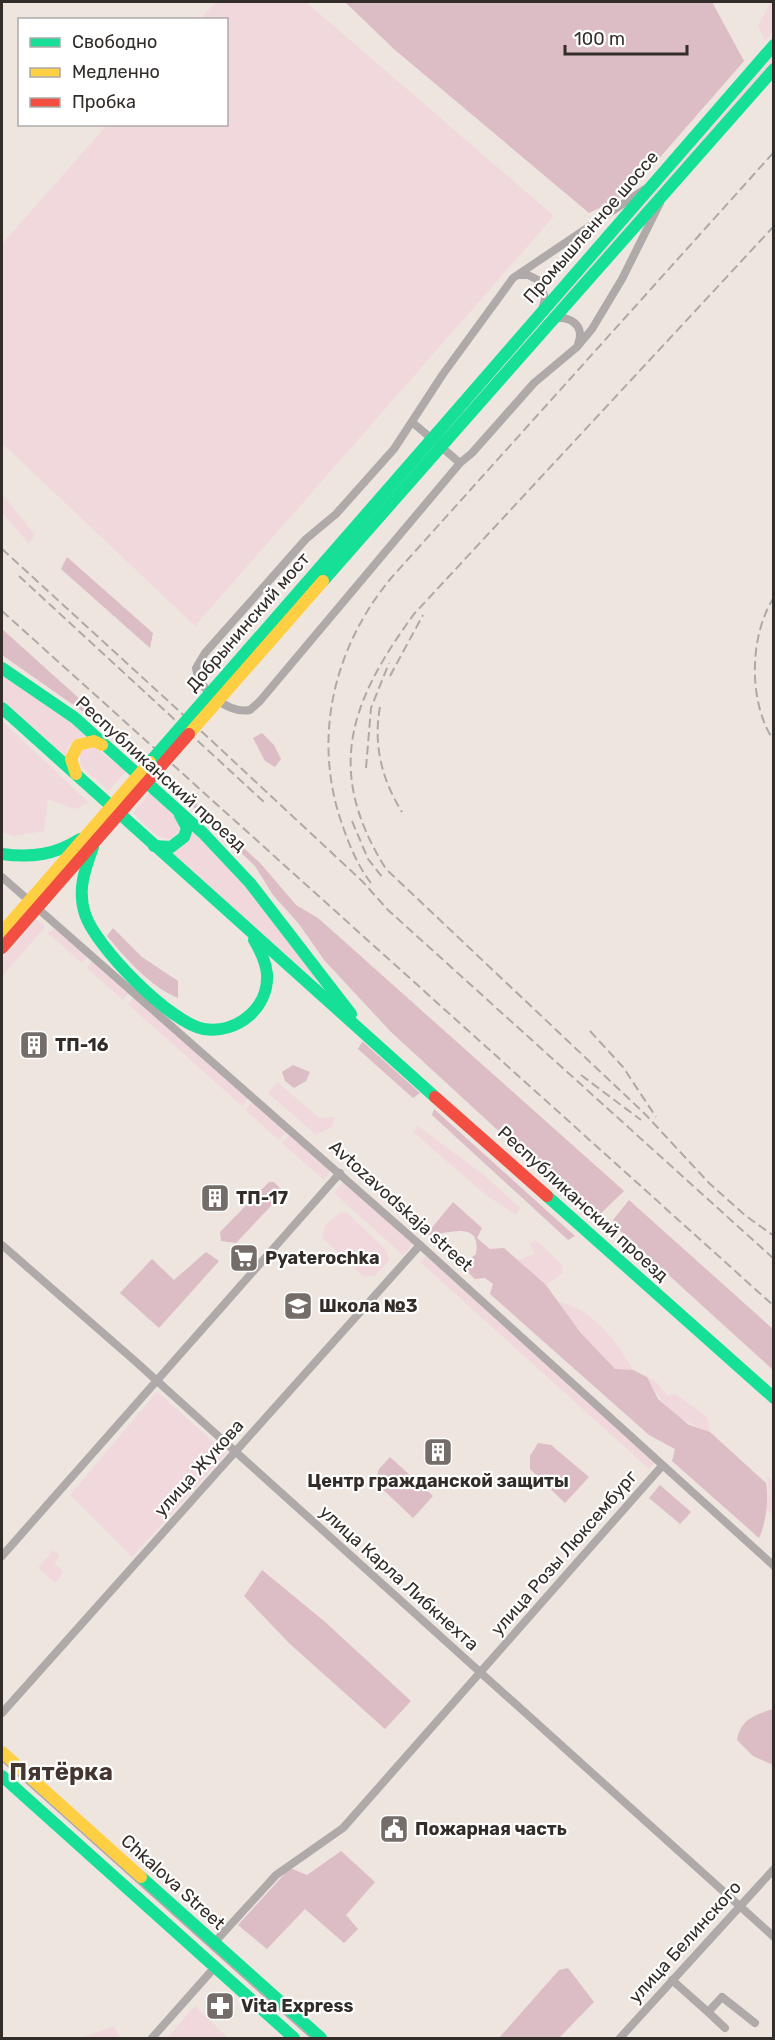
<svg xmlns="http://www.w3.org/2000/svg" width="775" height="2040" viewBox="0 0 775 2040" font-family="Rubik,sans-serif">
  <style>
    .green { fill: #f0d8dd }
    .forest { fill: #dcbcc5 }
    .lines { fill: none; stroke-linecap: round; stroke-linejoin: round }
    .street { stroke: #afaaa9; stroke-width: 8 }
    .fast { stroke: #16e098; stroke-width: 12 }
    .slow { stroke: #ffcf43; stroke-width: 12 }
    .jam { stroke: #f24e42; stroke-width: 12 }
    .tram { stroke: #aea9a7; stroke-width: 1.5 }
    .rail { stroke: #aea9a7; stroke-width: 2; stroke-dasharray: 9 4.5; stroke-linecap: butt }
    .fast-bridge { stroke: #16e098; stroke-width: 12 }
    .slow-bridge { stroke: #ffcf43; stroke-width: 12 }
    .jam-bridge { stroke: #f24e42; stroke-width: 12 }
    .labels { text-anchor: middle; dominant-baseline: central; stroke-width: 4.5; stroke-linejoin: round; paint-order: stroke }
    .street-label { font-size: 18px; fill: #332d29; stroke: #fff }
    .poi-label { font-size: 18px; font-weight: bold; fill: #332d29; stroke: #fff; text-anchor: start }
    .district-label { font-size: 24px; font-weight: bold; fill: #43362e; stroke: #fff }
  </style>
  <rect width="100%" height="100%" fill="#eee5df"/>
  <g class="green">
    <polygon points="216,2 306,2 554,216 195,626 2,443 2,244 107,125 226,124 226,20 200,19"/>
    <polygon points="771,2 773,2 773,31 765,41 758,26"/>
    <polygon points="773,54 773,62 576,286 544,319"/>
    <polygon points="2,494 35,535 29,544 2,512"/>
    <path d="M2,674L44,701L87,736C72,738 66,745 66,760L2,701Z"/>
    <polygon points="2,721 89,803 75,809 48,799 44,831 13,836 2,832"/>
    <polygon points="93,746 126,771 109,791 80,765 80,751"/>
    <path d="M150,793L175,815L180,828L174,838C157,842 145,824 133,813Z"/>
    <path d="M192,828L247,884L325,988L170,853C182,848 191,842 192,828Z"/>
    <polygon points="37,919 45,927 2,976 2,959"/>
    <polygon points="54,928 87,957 82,963 48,933"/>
    <polygon points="92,961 129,992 123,1000 87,968"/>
    <polygon points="134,997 249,1097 242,1106 128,1004"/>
    <polygon points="277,1082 319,1118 335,1117 332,1127 316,1135 268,1093"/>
    <polygon points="253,1101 288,1131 279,1140 245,1110"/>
    <polygon points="418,1126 484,1175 520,1208 516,1215 486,1195 413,1132"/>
    <polygon points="291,1134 331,1170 324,1180 282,1143"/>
    <polygon points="343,1182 413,1244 403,1255 334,1193"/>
    <polygon points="339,1213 347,1213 387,1251 389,1260 375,1276 364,1277 322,1238 325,1226"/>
    <polygon points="536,1240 562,1265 563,1273 546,1285 518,1260 535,1254 530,1244"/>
    <polygon points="426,1256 655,1463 649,1469 420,1262"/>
    <path d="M558,1302C590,1306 619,1344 633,1370L615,1369L580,1332Z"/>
    <path d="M647,1377L655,1381L668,1395L676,1394L706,1416L710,1432C679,1421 662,1406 647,1377Z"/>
    <polygon points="157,1392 226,1453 132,1557 70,1495"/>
    <polygon points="767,1476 773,1481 773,1515 764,1508 769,1495"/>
    <polygon points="53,1550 60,1556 54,1563 64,1572 55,1583 38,1568"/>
    <polygon points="195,2006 228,2038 167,2038"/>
    <polygon points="114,2026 120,2038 81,2038"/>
  </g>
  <g class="forest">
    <polygon points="345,2 712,2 744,61 628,194 589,213 395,50"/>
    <polygon points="67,557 153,633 150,648 61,569"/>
    <polygon points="2,629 132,746 2,655"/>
    <polygon points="262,733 274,745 281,759 275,767 265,761 253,738"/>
    <polygon points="174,783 261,864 296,905 318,918 624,1191 598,1216 580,1206 391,1032 324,960 299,924 273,895 255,866 169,784"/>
    <path d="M113,928L142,957L178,981V998C151,987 126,959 107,936Z"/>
    <polygon points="362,1042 363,1042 420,1093 413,1098 358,1049"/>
    <polygon points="293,1065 310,1072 306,1081 294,1088 285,1081 282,1072"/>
    <polygon points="434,1109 575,1236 568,1240 432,1115"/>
    <polygon points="269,1182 274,1182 284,1192 236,1243 221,1241 220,1232"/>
    <polygon points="629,1200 773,1329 773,1370 618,1229 613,1220"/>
    <path d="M453,1202L482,1228L477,1238L490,1249L504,1248L546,1285L580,1332L615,1369L633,1370L647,1377L658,1399L689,1425L710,1432L766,1483C769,1498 766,1524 759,1538L672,1461L675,1449L649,1435L490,1294L493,1284L485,1278L475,1279L459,1264L458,1260H469L476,1254C482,1217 444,1236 426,1235Z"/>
    <polygon points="206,1252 219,1261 159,1328 120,1293 152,1259 174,1280"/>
    <polygon points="538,1443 551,1445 589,1477 565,1503 530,1469 530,1456"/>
    <polygon points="390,1457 433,1496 413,1518 375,1482 379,1469"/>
    <polygon points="660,1485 691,1512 680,1524 649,1498"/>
    <polygon points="262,1570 324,1621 411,1701 385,1729 290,1644 244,1596"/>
    <path d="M773,1709H774L773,1765L753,1756L737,1740C741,1719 754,1715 773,1709Z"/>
    <polygon points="341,1851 375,1882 346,1915 358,1929 344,1943 305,1909 267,1949 238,1925 290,1868 307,1875"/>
    <polygon points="568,1968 594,2002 559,2038 499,2038 559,1970"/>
  </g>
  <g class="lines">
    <g class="street">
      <path d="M645,189L513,278L443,374L394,449L336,514L306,539L205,653L196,668C199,690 228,714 250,710L260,701L460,463L472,453L534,383L577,347L592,329L622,279L660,203"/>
      <polyline points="519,275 528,275 540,281 545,299 542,310"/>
      <path d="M553,319C569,315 586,325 578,344"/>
      <polyline points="412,422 460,463"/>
      <polyline points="2,877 420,1245 774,1566"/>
      <polyline points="2,1245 135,1361 774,1937"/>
      <polyline points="2,1556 340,1173"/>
      <polyline points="2,1713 420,1245"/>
      <polyline points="214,1943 276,1875 343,1828 662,1466"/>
      <polyline points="672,1980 708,2012"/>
      <polyline points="725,2028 708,2012 722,1997 755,2023"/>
      <polyline points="152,2038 215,1967"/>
      <polyline points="620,2038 774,1869"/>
    </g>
    <g class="fast">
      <polyline points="437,433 774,45"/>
      <polyline points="446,441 774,69"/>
      <polyline points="2,668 75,718 203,833 250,883 351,1014"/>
      <polyline points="2,708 435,1097"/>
      <polyline points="154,846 171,847 184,837 187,828 180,815"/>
      <path d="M93,847C85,869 77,890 85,914C95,946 170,1023 204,1029C237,1034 269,1008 267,974C266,962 260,950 254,940"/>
      <path d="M2,854C31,858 55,855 80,839"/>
      <polyline points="547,1196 774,1398"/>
      <polyline points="2,1776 294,2038"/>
      <polyline points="141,1877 321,2038"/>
    </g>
    <g class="slow">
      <polyline points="76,774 71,759 78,745 94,741 102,745"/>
      <polyline points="2,1752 141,1877"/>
    </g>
    <polyline class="jam" points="435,1097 547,1196"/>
    <polyline class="tram" points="2,1761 311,2038"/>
    <g class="rail">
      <path d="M774,226L414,614C350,702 324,770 386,869L645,1114L709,1183L746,1216L774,1236"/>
      <polyline points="2,549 213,742 362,881 388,910 774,1259"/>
      <polyline points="19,576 264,802"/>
      <path d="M774,597C749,636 748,703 774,741"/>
      <polyline points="2,611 774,1306"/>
      <polyline points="390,676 423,615"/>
      <path d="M380,707C373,745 382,780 402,812"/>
      <polyline points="366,768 371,708 389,663"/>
      <polyline points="352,821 368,859 383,878"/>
      <path d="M371,883C357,865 348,842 341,821C312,735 335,645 392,577L774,152"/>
      <polyline points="590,1031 623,1067 656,1117"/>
      <polyline points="581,1075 641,1120"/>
    </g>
    <g class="fast-bridge">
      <polyline points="323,581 446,441"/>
      <polyline points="150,762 437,433"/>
    </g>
    <g class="slow-bridge">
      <polyline points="189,734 323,581"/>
      <polyline points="2,932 150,762"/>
    </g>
    <polyline class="jam-bridge" points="2,948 189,734"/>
  </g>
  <defs>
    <g id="building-square" transform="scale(1.5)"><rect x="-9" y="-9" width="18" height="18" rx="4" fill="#746d69" stroke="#fff"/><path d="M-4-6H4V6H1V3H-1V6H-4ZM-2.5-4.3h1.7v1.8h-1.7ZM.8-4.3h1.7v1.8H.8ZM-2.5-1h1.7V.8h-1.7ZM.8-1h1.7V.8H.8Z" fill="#fff"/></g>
    <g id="supermarket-square" transform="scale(1.5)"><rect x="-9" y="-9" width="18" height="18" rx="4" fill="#746d69" stroke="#fff"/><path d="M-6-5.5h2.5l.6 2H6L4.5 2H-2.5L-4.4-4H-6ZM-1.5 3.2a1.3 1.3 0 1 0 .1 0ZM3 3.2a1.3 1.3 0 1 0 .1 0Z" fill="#fff"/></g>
    <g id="school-square" transform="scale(1.5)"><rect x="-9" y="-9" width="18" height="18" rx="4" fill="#746d69" stroke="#fff"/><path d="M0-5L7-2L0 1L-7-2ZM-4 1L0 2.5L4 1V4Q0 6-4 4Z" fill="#fff"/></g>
    <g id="civic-square" transform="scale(1.5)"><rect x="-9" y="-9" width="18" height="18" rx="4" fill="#746d69" stroke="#fff"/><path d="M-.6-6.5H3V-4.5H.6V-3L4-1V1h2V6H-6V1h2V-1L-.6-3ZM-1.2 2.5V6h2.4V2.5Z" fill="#fff"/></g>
    <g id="pharmacy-square" transform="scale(1.5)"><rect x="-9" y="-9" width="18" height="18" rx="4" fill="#746d69" stroke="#fff"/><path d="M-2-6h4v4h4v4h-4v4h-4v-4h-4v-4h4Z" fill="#fff"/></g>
  </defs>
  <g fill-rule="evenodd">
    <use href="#building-square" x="34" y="1045"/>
    <use href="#building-square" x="215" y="1198"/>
    <use href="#supermarket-square" x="244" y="1258"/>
    <use href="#school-square" x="298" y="1306"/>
    <use href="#building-square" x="438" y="1452"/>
    <use href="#civic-square" x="394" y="1829"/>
    <use href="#pharmacy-square" x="220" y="2006"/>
  </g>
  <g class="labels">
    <g class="street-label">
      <text transform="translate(591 227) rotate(-49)">Промышленное шоссе</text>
      <text transform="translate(248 622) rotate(-49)">Добрынинский мост</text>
      <text transform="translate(161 774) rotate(42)">Республиканский проезд</text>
      <text transform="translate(583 1204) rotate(42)">Республиканский проезд</text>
      <text transform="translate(401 1206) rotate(42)">Avtozavodskaja street</text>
      <text transform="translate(199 1468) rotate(-48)">улица Жукова</text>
      <text transform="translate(564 1553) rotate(-49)">улица Розы Люксембург</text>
      <text transform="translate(399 1578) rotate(42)">улица Карла Либкнехта</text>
      <text transform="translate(173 1882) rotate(42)">Chkalova Street</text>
      <text transform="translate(685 1942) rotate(-48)">улица Белинского</text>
    </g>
    <g class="poi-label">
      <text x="55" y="1045">ТП-16</text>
      <text x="236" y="1198">ТП-17</text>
      <text x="265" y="1258">Pyaterochka</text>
      <text x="319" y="1306">Школа №3</text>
      <text x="438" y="1481" text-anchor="middle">Центр гражданской защиты</text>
      <text x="415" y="1829">Пожарная часть</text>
      <text x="241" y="2006">Vita Express</text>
    </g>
    <g class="district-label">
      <text x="61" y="1772">Пятёрка</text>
    </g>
  </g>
  <rect width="775" height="2040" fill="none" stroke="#332d29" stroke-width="6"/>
  <rect x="18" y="18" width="210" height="108" fill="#ffffff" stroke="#adaba9" stroke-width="1.5"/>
  <rect x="30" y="38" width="30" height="9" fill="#16e098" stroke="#adaba9" stroke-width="1.5"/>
  <text x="72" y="48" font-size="18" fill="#332d29">Свободно</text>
  <rect x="30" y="68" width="30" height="9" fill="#ffcf43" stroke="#adaba9" stroke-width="1.5"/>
  <text x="72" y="78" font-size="18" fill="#332d29">Медленно</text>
  <rect x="30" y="98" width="30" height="9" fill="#f24e42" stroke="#adaba9" stroke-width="1.5"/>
  <text x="72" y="108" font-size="18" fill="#332d29">Пробка</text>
  <path d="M565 45v9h122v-9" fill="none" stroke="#332d29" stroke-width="3"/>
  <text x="574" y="45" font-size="18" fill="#332d29" stroke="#ffffff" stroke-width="4.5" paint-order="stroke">100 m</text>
</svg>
